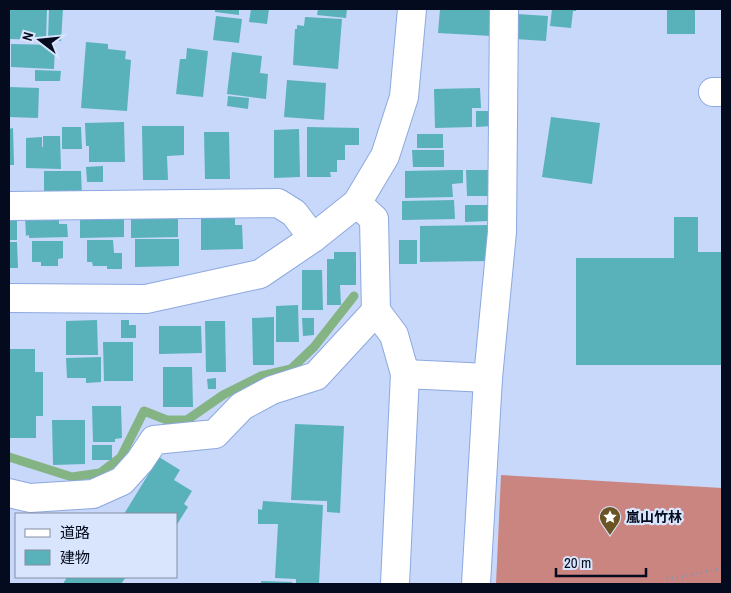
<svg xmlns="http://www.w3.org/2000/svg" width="731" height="593" viewBox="0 0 731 593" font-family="'Archivo Narrow','Noto Sans JP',sans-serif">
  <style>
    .forest { fill: #ca8580 }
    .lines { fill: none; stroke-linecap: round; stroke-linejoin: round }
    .stream { stroke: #85b484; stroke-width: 9 }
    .building { fill: #59b1ba }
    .minor-casing { stroke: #8da8df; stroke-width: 30 }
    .path { stroke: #8593b0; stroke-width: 3; stroke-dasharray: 1 4; stroke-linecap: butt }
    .minor { stroke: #fff; stroke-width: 28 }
    .labels { text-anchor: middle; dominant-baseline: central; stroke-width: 4.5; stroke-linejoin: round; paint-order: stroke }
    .poi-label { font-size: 14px; font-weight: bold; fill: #040b1e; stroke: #d9e5fc; text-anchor: start }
  </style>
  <rect width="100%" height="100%" fill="#c7d8fa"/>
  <polygon class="forest" points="501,475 722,488 722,584 496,584"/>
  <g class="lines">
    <polyline class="stream" points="9,457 72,477 100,473 121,457 144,411 167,420 187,420 223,395 261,376 291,369 314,347 354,296"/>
  </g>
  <g class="building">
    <polygon points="9,9 47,9 46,40 9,39"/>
    <polygon points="49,9 63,9 61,41 48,40"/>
    <polygon points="215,9 239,9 239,15 215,12"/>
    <polygon points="251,9 269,9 267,24 249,22"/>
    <polygon points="318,9 347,9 346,18 317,15"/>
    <polygon points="440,9 494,9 492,36 438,33"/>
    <polygon points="552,9 576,9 576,11 573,11 571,28 550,26"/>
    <rect x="667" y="9" width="28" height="25"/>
    <polygon points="517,14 548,16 546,41 515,39"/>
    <polygon points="216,16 242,19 239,43 213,40"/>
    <polygon points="305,17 342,19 338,69 293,65 295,29 297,29 297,25 304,26"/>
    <polygon points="86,42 108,44 108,49 126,51 125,59 131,60 127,111 81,108"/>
    <polygon points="11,44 55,45 54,69 11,67"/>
    <polygon points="187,48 208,51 203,97 176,94 180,59 186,59"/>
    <polygon points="232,52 262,56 260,73 268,74 266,99 227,94"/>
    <polygon points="35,70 61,71 60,81 35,81"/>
    <polygon points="287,80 326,83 324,120 284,117"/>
    <polygon points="9,87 39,88 38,118 9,117"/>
    <polygon points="480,88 481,108 472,108 472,127 435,128 434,89"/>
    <polygon points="228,96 249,98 248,109 227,106"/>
    <polygon points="476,111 492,111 492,126 476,127"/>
    <polygon points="551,117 600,123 592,184 542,177"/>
    <polygon points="124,122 125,162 89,162 89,146 86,146 85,123"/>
    <polygon points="142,126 184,126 184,155 167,156 168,180 143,180"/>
    <polygon points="62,127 81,127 82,149 62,149"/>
    <polygon points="307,127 359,128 359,145 345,145 345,160 337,160 337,172 330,172 331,177 307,177"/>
    <polygon points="13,128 14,165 9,165 9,129"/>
    <polygon points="299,129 300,177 274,178 274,130"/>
    <polygon points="204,132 229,132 230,179 205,179"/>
    <rect x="417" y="134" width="26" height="14"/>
    <polygon points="43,136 60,136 61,169 26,168 26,138 42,137 42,147 43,147"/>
    <polygon points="412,150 444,150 444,167 413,167"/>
    <polygon points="103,166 103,182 87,182 86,167"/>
    <polygon points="453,170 463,170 463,183 452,184 453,197 405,198 405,171"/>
    <polygon points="466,170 491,170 491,196 467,196"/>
    <polygon points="44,171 81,171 82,196 44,192"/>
    <polygon points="454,200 455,219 402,220 402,201"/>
    <polygon points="465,205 488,205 488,221 465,222"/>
    <polygon points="235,214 235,225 242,225 243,249 201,250 201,215"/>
    <polygon points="59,216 59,224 67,224 68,237 29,238 29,235 26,236 25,217"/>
    <polygon points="124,216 124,237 80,238 80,217"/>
    <polygon points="674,217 698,217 698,252 722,252 722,365 576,365 576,258 674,258"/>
    <rect x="9" y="218" width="8" height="22"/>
    <polygon points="178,218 178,237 131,238 131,219"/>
    <polygon points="489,225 489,261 420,262 420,226"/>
    <polygon points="135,239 179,239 179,266 135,267"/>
    <polygon points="87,240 113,240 114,253 122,253 122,269 107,269 107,266 93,266 92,262 87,262"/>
    <rect x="399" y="240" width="18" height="24"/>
    <polygon points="32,241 63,241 63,258 58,259 58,266 41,266 41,262 32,262"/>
    <polygon points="9,242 17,242 18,268 9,268"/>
    <polygon points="334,252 356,252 356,285 340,285 341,305 327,305 327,259 334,259"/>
    <polygon points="302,270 322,270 323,310 302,310"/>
    <polygon points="298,305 299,342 276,342 276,306"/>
    <polygon points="274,317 274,365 253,365 252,318"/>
    <polygon points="302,318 314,318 314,335 303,336"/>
    <polygon points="97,320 98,355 66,355 66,321"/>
    <polygon points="121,320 129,320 129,325 136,325 136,338 121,338"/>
    <polygon points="205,321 225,321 226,372 206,372"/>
    <polygon points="159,326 201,326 202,353 159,354"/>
    <polygon points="103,342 133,342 133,381 104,381"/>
    <polygon points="9,349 35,349 35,372 43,372 43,416 36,416 36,438 9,438"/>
    <polygon points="101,357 101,382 86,383 86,378 67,378 66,358"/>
    <polygon points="163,367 192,367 193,407 163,407"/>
    <polygon points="216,378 216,389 208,389 207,379"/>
    <polygon points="92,406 121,406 122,438 115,439 115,442 93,442"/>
    <polygon points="52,420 85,420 85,464 53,465"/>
    <polygon points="295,424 344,426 340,513 327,512 327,501 291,500"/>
    <rect x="92" y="445" width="20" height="15"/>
    <polygon points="159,457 180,470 174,480 192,491 184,504 188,507 176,526 176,514 124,514"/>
    <polygon points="263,501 323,505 319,584 296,584 296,579 275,578 278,524 258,524 258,509 262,510"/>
    <polygon points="67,577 126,577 121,584 63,584"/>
    <polygon points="261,581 292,582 292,584 261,584"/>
  </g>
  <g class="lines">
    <g class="minor-casing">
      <g id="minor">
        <polyline points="713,92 722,92"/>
        <polyline points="357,203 374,219 376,311 394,335 405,374 395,584"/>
        <polyline points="9,206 278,203 294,213 313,238"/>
        <polyline points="9,298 146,299 260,274 313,238 357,203 385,156 404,97 412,9"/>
        <polyline points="405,374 488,378"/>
        <polyline points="9,493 30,498 93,494 122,481 140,461 154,440 215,434 242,406 272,390 316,376 376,311"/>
        <polyline points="476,584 488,378 502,232 504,9"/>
      </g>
    </g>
    <polyline class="path" points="666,584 667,579 681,577 722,568"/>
    <use href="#minor" class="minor"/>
  </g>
  <defs>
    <g id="sight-pin" transform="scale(1.125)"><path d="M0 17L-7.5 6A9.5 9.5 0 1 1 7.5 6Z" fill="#6a5423" stroke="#d9e5fc"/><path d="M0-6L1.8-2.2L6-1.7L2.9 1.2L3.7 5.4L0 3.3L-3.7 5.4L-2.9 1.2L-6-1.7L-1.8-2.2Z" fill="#fff"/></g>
  </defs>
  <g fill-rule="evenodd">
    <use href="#sight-pin" x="610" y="517"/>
  </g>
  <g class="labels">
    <g class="poi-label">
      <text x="626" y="517">嵐山竹林</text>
    </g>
  </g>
  <rect width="731" height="593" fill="none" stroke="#040b1e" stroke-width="20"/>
  <rect x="15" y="513" width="162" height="65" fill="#d9e5fc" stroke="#848ea3"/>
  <rect x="25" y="529" width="25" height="8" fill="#ffffff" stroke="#848ea3"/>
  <text x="60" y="538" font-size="15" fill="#040b1e">道路</text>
  <rect x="25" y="550" width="25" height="15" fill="#59b1ba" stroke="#848ea3"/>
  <text x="60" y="563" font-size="15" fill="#040b1e">建物</text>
  <g transform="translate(40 40) rotate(286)" stroke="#d9e5fc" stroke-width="4" paint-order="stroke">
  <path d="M0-4L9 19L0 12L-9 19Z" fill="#040b1e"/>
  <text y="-8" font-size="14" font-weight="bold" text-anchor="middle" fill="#040b1e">N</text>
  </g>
  <path d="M556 568v8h90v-8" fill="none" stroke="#040b1e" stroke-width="2.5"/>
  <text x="564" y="568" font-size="15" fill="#040b1e" stroke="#d9e5fc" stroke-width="4" paint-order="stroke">20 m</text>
</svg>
